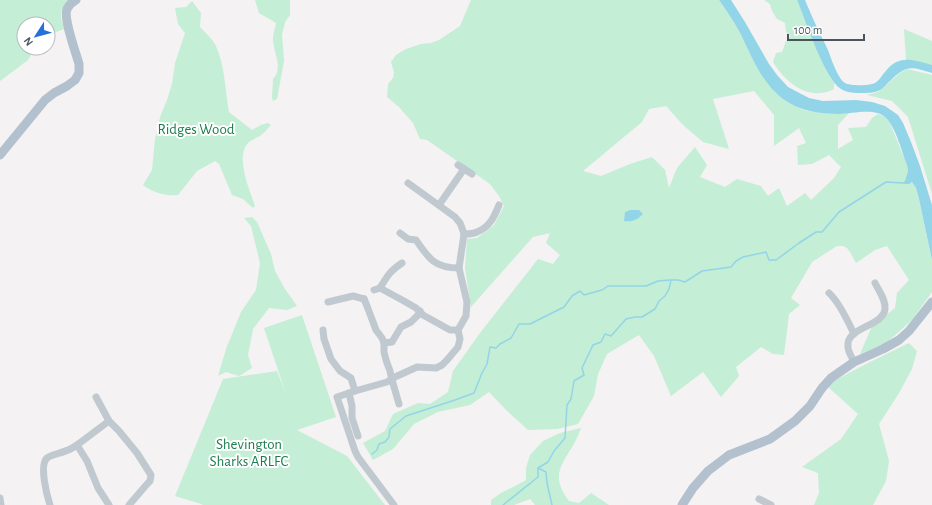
<svg xmlns="http://www.w3.org/2000/svg" width="932" height="505" viewBox="0 0 932 505" font-family="'Alegreya Sans',sans-serif">
  <style>
    .green { fill: #c4eed5; fill-rule: evenodd }
    .water { fill: #93d5e8 }
    .lines { fill: none; stroke-linecap: round; stroke-linejoin: round }
    .stream { stroke: #93d5e8; stroke-width: 1.5 }
    .minor { stroke: #c0c9cf; stroke-width: 7 }
    .major { stroke: #b3c0ce; stroke-width: 9 }
    .labels { text-anchor: middle; dominant-baseline: central; stroke-width: 4; stroke-linejoin: round; paint-order: stroke }
    .park-label { font-size: 15px; fill: #1d7e4f; stroke: #fff }
  </style>
  <rect width="100%" height="100%" fill="#f4f2f2"/>
  <g class="green">
    <path d="M0,0H71C68,2 65,4 63,7C59,14 62,22 64,29L56,32L48,38V24H24V48H35L28,60L0,81Z"/>
    <path d="M255,0H290V15L285,22L282,35L284,61L277,99L273,101L272,97L273,79C284,68 273,52 273,39C273,34 275,28 276,23L259,13Z"/>
    <path d="M471,0H719C726,10 733,20 739,31C759,69 772,109 822,113C831,113 840,114 849,113L838,125V149L853,140L848,128L866,127L872,118L878,114L885,117L890,123L907,165L908,171L904,184L912,182L916,188L919,199L932,260V292L912,320L885,344L860,354L872,326L895,308L897,293L909,280L887,246L875,250L856,263L850,252L847,248L843,246H837L812,262L791,298L800,305L789,314L784,355L773,354L761,347L736,367L739,376L721,397L703,372L671,396L654,356L639,335L607,354L598,374L594,396L578,424L557,429L528,430L506,410L489,392L470,405L438,412L414,424L393,449L373,460L363,443L385,431L393,414L418,403L430,404L448,392L453,371L480,333L538,259L553,264L560,255L546,243L550,233L533,237L471,307L465,268L467,239L477,238L494,225L504,206L499,196L490,184L427,140L420,139L413,123L399,107L387,97L388,84L393,78L394,72L391,62L396,55L406,49L421,44L431,43L439,40L460,26ZM754,91L774,115V146L799,128L806,143L797,146L798,165L812,164L829,155L841,167L834,178L811,200L805,193L787,206L779,188L768,196L761,186L737,179L725,187L700,177L707,165L695,147L677,168L669,188L665,170L652,157L630,164L601,176L583,171L642,122L649,109L666,106L683,125L703,142L729,149L713,99Z"/>
    <path d="M764,0H797L822,61L827,72L834,83V89C809,102 786,83 773,62L776,53L782,52L786,41L791,36L786,32L785,23L777,19L772,11L770,4Z"/>
    <path d="M192,1L201,13L200,27C205,32 211,38 215,44C225,64 225,90 229,112L252,130L261,125L268,123L271,125C267,129 264,133 260,136C256,138 252,140 249,142C234,156 250,191 255,206L253,208L243,199L232,195L219,164L215,161L197,171L178,195C164,196 154,193 143,185L152,170L155,139L157,132L160,117L167,100L172,84L175,63L185,33L178,24L175,8L186,7Z"/>
    <polygon points="904,29 932,41 932,65 906,60"/>
    <polygon points="907,69 932,75 932,194 908,117 892,101 867,95 878,92 900,73"/>
    <polygon points="252,217 257,222 271,254 275,271 285,289 297,306 287,310 269,308 253,329 248,355 252,368 239,376 226,372 218,376 226,349 241,312 256,290 260,263 251,226 244,218"/>
    <polygon points="302,315 336,417 297,430 347,456 385,505 203,505 201,504 175,496 223,379 277,371 286,394 264,328"/>
    <polygon points="909,343 917,351 912,369 899,393 879,424 889,461 886,481 873,505 814,505 819,493 818,473 802,467 841,439 858,414 826,385 870,362"/>
    <path d="M581,428C579,433 577,438 575,442C561,466 550,476 569,501L579,503L584,499L591,493L609,505H535L530,499L514,505H491V500L501,493L517,485L526,480V468L530,455L543,441L560,433Z"/>
  </g>
  <g class="water">
    <path d="M719,0H731L745,22L769,64L777,75L788,87L809,98L823,101L856,100L872,102L885,106L898,115L903,123L911,142L920,166L932,205V260L919,199L916,188L912,182L909,184H904L908,171L907,165C902,152 896,128 886,118C875,107 853,114 839,114C820,114 799,111 783,99C761,83 751,54 739,31C733,20 726,10 719,0Z"/>
    <path d="M797,0H805C812,17 820,34 828,50C831,58 838,79 845,83C850,86 869,86 875,83C879,81 882,75 885,72C899,54 913,60 932,65V73C912,67 907,64 891,80C887,83 884,88 880,90C875,93 867,93 862,93C855,93 847,93 841,89C824,78 806,21 797,0Z"/>
    <path d="M630,210H639L643,214C637,220 633,222 624,221L625,212Z"/>
  </g>
  <g class="lines">
    <g class="stream">
      <polyline points="372,454 377,450 379,444 385,442 389,437 390,429 406,416 455,400 474,393 482,373 487,364 490,347 496,348 500,344 511,338 519,324 530,324 564,307 572,296 580,291 584,295 602,290 608,286 646,286 658,281 670,280"/>
      <polyline points="538,468 548,462 554,451 565,438 567,405 571,399 574,381 584,375 582,368 593,345 601,342 605,334 611,336 626,319 635,317 642,317 655,309 659,301 665,296 669,289 671,280 678,280 685,282 702,271 731,267 736,261 743,257 766,252 769,260 776,260 799,243 816,232 822,232 839,212 886,182 903,183 905,182"/>
      <polyline points="503,505 538,477 538,468 546,472 547,483 552,505"/>
    </g>
    <g class="minor">
      <polyline points="458,165 472,174"/>
      <polyline points="439,205 464,169"/>
      <path d="M400,233L408,239L416,240C429,259 435,268 459,268"/>
      <path d="M464,234C468,234 473,234 477,232C490,227 494,217 499,205"/>
      <polyline points="380,288 404,301 416,308 423,315 450,330 458,330"/>
      <path d="M374,290L380,288C388,275 389,272 402,263"/>
      <path d="M829,293C839,302 848,321 854,334"/>
      <polyline points="364,299 367,306 376,330 382,338 384,343 384,352 386,360 390,371 392,380 399,404"/>
      <polyline points="328,302 353,296 364,299"/>
      <polyline points="323,330 324,339 331,359 340,371 351,378 355,391"/>
      <polyline points="384,343 392,342 401,327 411,322 418,315 420,311"/>
      <path d="M854,362C852,357 848,352 848,347C845,327 883,327 885,309C886,300 879,291 875,283"/>
      <polyline points="349,393 352,406 352,418 358,436"/>
      <polyline points="96,397 109,421 119,431 137,453 151,475 150,481 148,483 129,505"/>
      <polyline points="77,445 109,421"/>
      <polyline points="0,498 1,505"/>
      <polyline points="759,499 771,505"/>
      <path d="M50,505C47,496 39,465 47,458C52,454 62,453 68,450C71,449 74,447 77,445L87,461L98,488L109,505"/>
      <polyline points="394,505 358,457 355,451 337,397 355,391 387,382 395,377 417,367 436,368 442,365 447,360 458,347 460,339 458,330 466,316 467,302 459,268 464,234 462,228 460,223 455,217 408,183"/>
    </g>
    <g class="major">
      <path d="M0,155L45,100L54,93L67,86L75,80L79,73V64C76,53 63,18 67,9C69,5 72,2 76,0"/>
      <polyline points="682,505 693,488 708,471 729,455 770,439 795,421 810,406 822,388 831,378 854,362 883,349 899,340 909,331 932,302"/>
    </g>
  </g>
  <g class="labels">
    <g class="park-label">
      <text x="196" y="129">Ridges Wood</text>
      <text x="249" y="444">Shevington<tspan x="249" dy="17">Sharks ARLFC</tspan></text>
    </g>
  </g>
  <g transform="translate(36 36) rotate(234)"><circle r="19" fill="#ffffff" stroke="#b7bbbf"/>
  <path d="M0-3L7 15L0 10L-7 15Z" fill="#2471dc"/>
  <text y="-6" font-size="11" font-weight="bold" text-anchor="middle" fill="#4a545e">N</text>
  </g>
  <path d="M788 34v6h76v-6" fill="none" stroke="#4a545e" stroke-width="2"/>
  <text x="794" y="34" font-size="12" fill="#4a545e" stroke="#ffffff" stroke-width="3" paint-order="stroke">100 m</text>
</svg>
